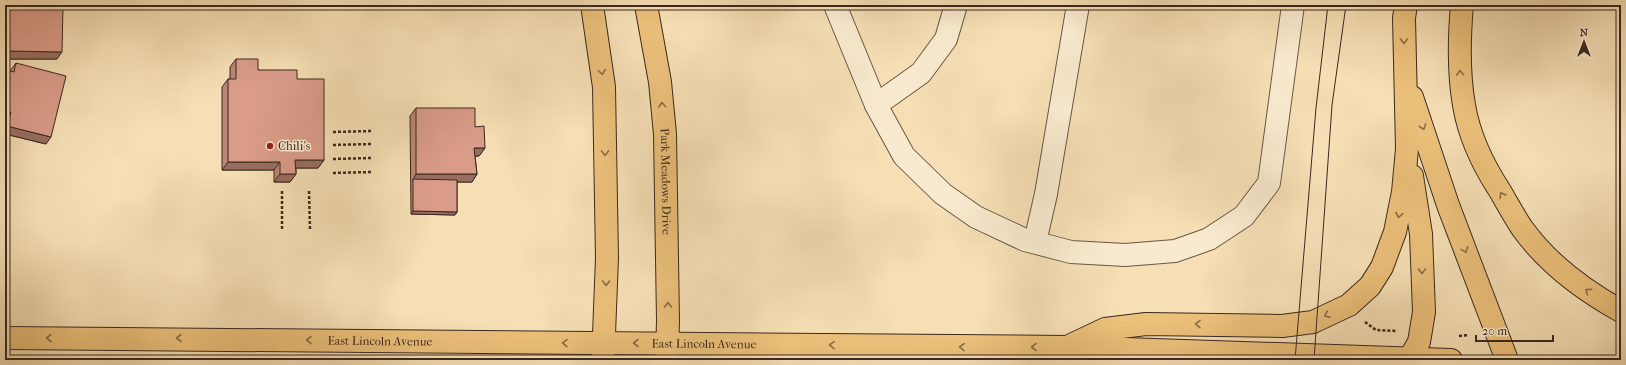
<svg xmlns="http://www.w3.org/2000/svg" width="1626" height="365" viewBox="0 0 1626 365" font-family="'IM FELL French Canon',serif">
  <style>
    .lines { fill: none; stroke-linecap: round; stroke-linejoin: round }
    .minor-casing { stroke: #6a5644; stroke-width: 24 }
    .major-casing { stroke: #3b281f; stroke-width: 24 }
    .highway-casing { stroke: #3b281f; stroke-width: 24 }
    .path { stroke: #3b281f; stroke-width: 2.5; stroke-dasharray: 3 2; stroke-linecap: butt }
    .minor { stroke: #f9eacf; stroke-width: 22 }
    .major { stroke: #ebc07a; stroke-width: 22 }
    .highway { stroke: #ebc07a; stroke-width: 22 }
    .tram { stroke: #3b281f; stroke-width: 1 }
    .wall { fill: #bb8676; stroke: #3b281f }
    .shaded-wall { fill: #996d60; stroke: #3b281f }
    .building { fill: #da9c89; stroke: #3b281f }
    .oneway { stroke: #8a6c48 }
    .poi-dot { fill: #8f2418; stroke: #f9eacf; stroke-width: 1.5 }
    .labels { text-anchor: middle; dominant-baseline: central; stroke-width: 3; stroke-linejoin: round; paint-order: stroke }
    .poi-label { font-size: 12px; fill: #3b281f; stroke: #f9eacf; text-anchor: start }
    .street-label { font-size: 12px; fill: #3b281f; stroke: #f9eacf }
  </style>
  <rect width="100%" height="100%" fill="#f6dfb5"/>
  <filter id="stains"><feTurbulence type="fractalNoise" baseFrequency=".005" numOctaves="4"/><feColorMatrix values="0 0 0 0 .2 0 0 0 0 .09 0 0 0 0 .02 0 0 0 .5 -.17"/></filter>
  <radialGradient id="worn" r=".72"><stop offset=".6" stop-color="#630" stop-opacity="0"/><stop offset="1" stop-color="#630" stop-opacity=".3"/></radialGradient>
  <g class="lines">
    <g class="minor-casing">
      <g id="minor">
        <polyline points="835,5 876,105 904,156 943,194 976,217 1025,240 1071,252 1125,255 1175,251 1209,239 1244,216 1269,183 1293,5"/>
        <polyline points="876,105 921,73 946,39 956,5"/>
        <polyline points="1035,242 1046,194 1078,5"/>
      </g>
    </g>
    <g class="major-casing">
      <g id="major">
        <polyline points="592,5 604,87 607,258 603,360"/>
        <path id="s1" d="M646,5L660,82L665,134L668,320L667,360"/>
        <path id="s2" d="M5,338L1067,347L1451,360"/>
      </g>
    </g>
    <g class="highway-casing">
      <g id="highway">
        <path d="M1462,5C1459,39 1458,71 1464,105C1469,136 1483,165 1500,191C1507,203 1514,216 1522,228C1547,263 1583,290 1621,311"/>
        <polyline points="1412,97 1448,205 1507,360"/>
        <polyline points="1067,347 1105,329 1146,324 1282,326 1313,322 1349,305 1370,286 1382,267 1395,232 1403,192 1407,149 1404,18 1406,5"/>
        <polyline points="1406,359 1412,354 1419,342 1424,312 1421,234 1412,176"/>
      </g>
    </g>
    <g class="path">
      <polyline points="333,132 372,131"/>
      <polyline points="333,145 372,144"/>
      <polyline points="333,159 372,158"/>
      <polyline points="333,173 372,172"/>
      <polyline points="282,191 282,229"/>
      <polyline points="309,191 310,229"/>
      <polyline points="1365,322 1376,330 1397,331"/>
      <polyline points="1459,336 1469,335"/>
    </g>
    <use href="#minor" class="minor"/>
    <use href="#major" class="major"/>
    <use href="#highway" class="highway"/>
    <g class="tram">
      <polyline points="1295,360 1316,108 1328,5"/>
      <polyline points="1314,360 1332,105 1346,5"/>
    </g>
  </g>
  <g class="wall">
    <polygon points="5,5 57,59 5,59"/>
    <polygon points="236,59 258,70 297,79 324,160 318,168 296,168 296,174 290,182 274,182 274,170 222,170 222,87 228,79 230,79 230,67"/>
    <polygon points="16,63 46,144 5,134 5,122 6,119 5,119 5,70 10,71"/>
    <polygon points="416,108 485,148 479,156 475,156 477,174 472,182 457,182 457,212 455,215 411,214 410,116"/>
  </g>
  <g class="shaded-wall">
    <polygon points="7,51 62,52 57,59 5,59 5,54"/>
    <polygon points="5,111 11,112 6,119 5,119"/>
    <polygon points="7,126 51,137 46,144 5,134 5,130"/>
    <polygon points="474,148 485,148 479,156 469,156"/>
    <polygon points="295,160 324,160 318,168 290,168"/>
    <polygon points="228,162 280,162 274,170 222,170"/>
    <polygon points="280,174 296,174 290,182 274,182"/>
    <polygon points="416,174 477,174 472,182 413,182 413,180"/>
    <polygon points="413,211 457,212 455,215 411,214"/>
  </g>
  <g class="building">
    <polygon points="5,5 45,5 63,6 62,52 7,51 7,27 5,27"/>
    <polygon points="236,59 258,59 258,70 297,70 297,79 324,79 324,160 295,160 296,174 280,174 280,162 228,162 228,79 236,79"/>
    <polygon points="16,63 66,76 51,137 7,126 11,112 5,111 5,70 14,72"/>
    <polygon points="416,108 475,108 475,127 484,126 485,148 474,148 477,174 416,174"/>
    <polygon points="413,179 457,180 457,212 413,211"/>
  </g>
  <defs><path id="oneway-chevron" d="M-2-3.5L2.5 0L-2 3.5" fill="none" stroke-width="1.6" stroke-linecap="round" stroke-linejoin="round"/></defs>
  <g class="oneway">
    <use href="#oneway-chevron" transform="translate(1404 41) rotate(88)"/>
    <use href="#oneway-chevron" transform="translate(602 72) rotate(82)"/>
    <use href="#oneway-chevron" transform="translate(1460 73) rotate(-94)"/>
    <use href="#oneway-chevron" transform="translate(662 105) rotate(-95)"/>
    <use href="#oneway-chevron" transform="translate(1423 127) rotate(71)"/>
    <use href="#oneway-chevron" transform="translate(605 153) rotate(89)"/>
    <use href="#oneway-chevron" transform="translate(1502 195) rotate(-121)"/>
    <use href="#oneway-chevron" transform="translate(1399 215) rotate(101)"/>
    <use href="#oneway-chevron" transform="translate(1465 250) rotate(69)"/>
    <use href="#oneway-chevron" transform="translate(1422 271) rotate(88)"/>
    <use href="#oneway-chevron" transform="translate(606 283) rotate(92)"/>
    <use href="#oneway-chevron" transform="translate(1588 291) rotate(-143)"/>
    <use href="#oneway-chevron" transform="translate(668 305) rotate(-91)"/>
    <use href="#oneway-chevron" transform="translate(1327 315) rotate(155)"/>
    <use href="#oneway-chevron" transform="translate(1198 324) rotate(-179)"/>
    <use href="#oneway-chevron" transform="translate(49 338) rotate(-180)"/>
    <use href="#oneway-chevron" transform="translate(179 338) rotate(-180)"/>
    <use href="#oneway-chevron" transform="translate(309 340) rotate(-179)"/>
    <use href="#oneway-chevron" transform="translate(565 343) rotate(-179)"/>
    <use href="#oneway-chevron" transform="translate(636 343) rotate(-180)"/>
    <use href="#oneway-chevron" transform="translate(832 345) rotate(-179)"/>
    <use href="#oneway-chevron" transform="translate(962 347) rotate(-179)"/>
    <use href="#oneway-chevron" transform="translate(1034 347) rotate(-180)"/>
  </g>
  <circle class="poi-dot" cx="270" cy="146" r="4"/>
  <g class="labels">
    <g class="poi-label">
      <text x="278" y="146">Chili's</text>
    </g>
    <g class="street-label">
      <text stroke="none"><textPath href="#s1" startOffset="178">Park Meadows Drive</textPath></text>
      <text stroke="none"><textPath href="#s2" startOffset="375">East Lincoln Avenue</textPath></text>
      <text stroke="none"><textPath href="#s2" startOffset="699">East Lincoln Avenue</textPath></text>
    </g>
  </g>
  <rect width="1626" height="365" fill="none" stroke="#f6dfb5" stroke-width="20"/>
  <rect x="6" y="6" width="1614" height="353" fill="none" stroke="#3b281f" stroke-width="2"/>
  <rect x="10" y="10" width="1606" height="345" fill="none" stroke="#3b281f"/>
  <g transform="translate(1584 42)" stroke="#f9eacf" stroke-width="3" paint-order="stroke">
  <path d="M0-3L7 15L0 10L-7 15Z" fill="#3b281f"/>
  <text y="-6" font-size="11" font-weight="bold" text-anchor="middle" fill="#3b281f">N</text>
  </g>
  <path d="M1476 335v6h77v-6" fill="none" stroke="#3b281f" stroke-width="2"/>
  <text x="1482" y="335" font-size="12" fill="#3b281f" stroke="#f9eacf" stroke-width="3" paint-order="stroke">20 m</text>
  <rect width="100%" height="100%" filter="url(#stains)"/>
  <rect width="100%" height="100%" fill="url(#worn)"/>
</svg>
